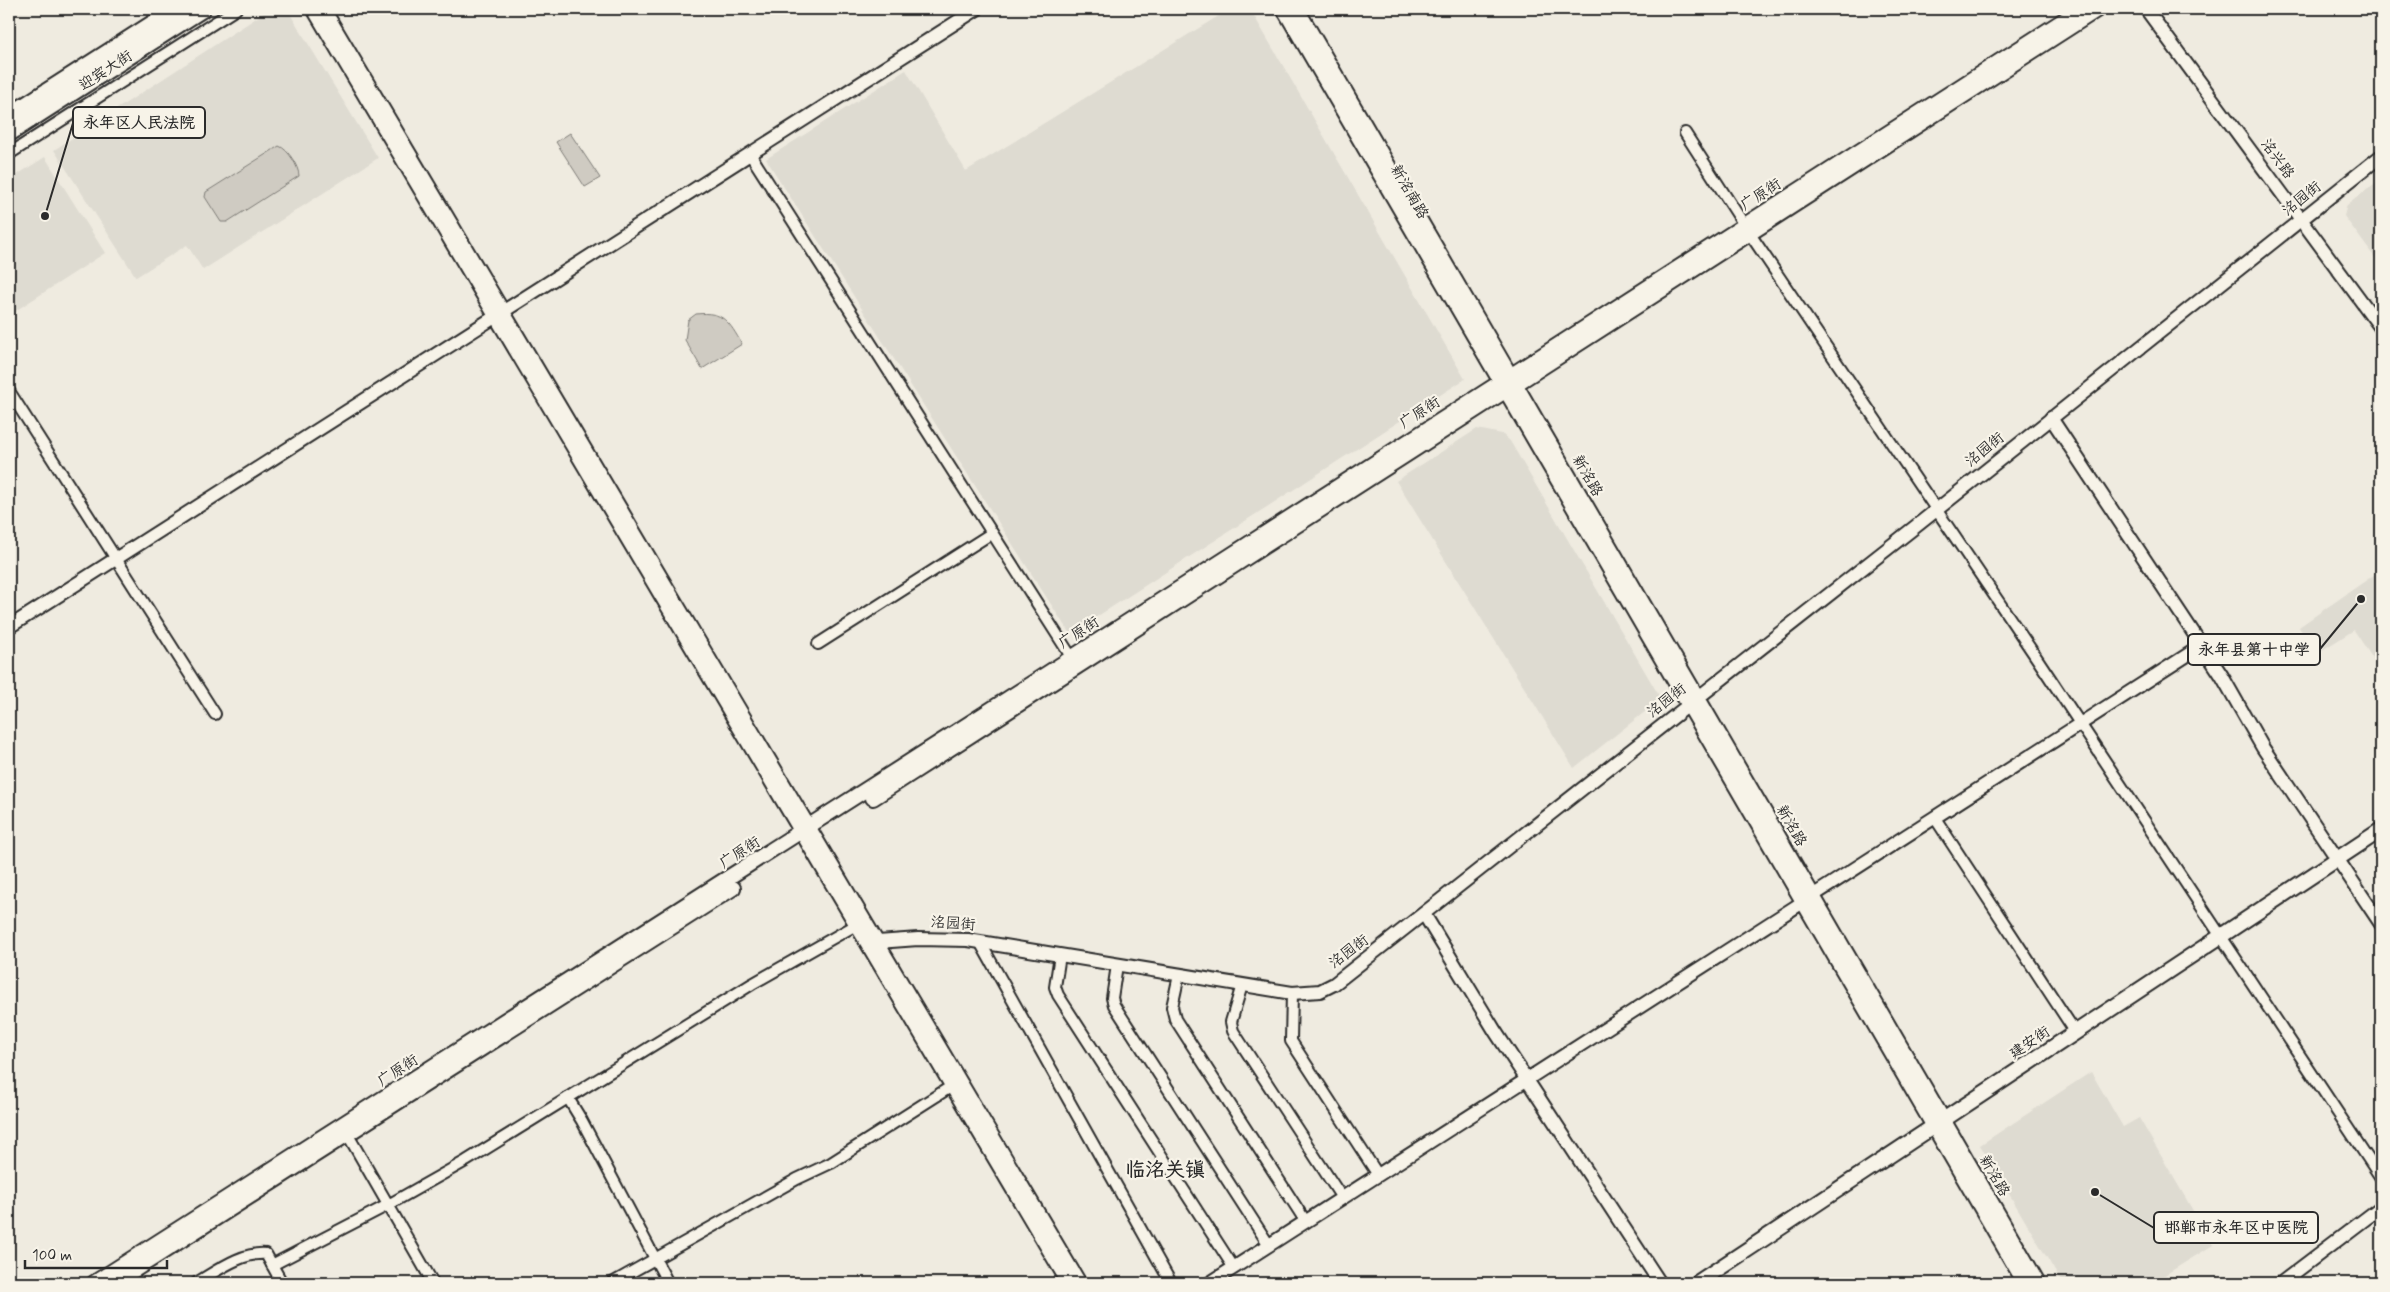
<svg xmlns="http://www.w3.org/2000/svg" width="2390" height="1292" viewBox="0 0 2390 1292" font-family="Mynerve,'LXGW WenKai TC',sans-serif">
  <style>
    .built { fill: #dedbd1 }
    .green { fill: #cfcbc2; stroke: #7d7b76 }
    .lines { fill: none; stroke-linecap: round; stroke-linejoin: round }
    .minor-casing { stroke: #2b2b2b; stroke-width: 14 }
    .tertiary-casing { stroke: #2b2b2b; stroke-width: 16 }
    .secondary-casing { stroke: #2b2b2b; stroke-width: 18 }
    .primary-casing { stroke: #2b2b2b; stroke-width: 20 }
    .minor { stroke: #f7f3e8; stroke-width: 10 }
    .tertiary { stroke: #f7f3e8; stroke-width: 12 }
    .secondary { stroke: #f7f3e8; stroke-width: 14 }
    .primary { stroke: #f7f3e8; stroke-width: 16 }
    .labels { text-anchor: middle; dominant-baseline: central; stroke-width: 4.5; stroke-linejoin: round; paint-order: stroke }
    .street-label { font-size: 15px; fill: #2b2b2b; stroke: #f7f3e8 }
    .district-label { font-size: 20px; font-weight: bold; fill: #2b2b2b; stroke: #f7f3e8 }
    .leader { fill: none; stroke: #2b2b2b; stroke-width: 2 }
    .callout-dot { fill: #2b2b2b; stroke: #f7f3e8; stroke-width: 2 }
    .callout { fill: #f7f3e8; stroke: #2b2b2b; stroke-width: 2 }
    .callout-label { font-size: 16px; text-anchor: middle; font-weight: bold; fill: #2b2b2b }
  </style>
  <rect width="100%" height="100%" fill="#efebe0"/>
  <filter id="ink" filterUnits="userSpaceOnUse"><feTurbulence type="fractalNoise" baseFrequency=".02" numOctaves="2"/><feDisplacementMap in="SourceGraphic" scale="10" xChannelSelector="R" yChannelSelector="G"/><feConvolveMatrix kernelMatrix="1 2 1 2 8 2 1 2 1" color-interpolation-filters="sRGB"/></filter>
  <g filter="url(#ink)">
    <g class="built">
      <polygon points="270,9 287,9 378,158 203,270 187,245 136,277 54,150"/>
      <polygon points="1230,9 1250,9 1465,379 1070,634 766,159 906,70 966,171"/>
      <polygon points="45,157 105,253 9,315 9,180"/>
      <polygon points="2381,179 2381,266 2344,216 2347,205"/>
      <polygon points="1477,429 1502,434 1510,441 1661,699 1574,768 1396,481"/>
      <polygon points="2381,570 2381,671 2354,630 2316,654 2299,627"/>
      <polygon points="2091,1072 2123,1127 2139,1118 2213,1245 2152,1283 2062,1283 1980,1145"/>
    </g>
    <g class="green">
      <polygon points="570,133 600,178 585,187 556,142"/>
      <path d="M279,146C288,149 299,167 299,176L227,222H221L205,197L206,192Z"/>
      <path d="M696,314C724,311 729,322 742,344L702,369L685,340L688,320Z"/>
    </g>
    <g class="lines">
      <g class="minor-casing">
        <g id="minor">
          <polyline points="1685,133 1750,234 2036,657 2381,1178"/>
          <polyline points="9,154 236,9"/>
          <polyline points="750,154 1072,658"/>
          <polyline points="9,391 215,714"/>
          <polyline points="818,644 992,533"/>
          <polyline points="1935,818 2076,1033"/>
          <polyline points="980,942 1171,1283"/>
          <polyline points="1060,955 1055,987 1058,995 1234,1268"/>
          <polyline points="1117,965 1112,998 1114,1005 1269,1245"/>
          <polyline points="1179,975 1172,1007 1175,1019 1306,1222"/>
          <polyline points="1242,985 1231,1022 1233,1031 1342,1198"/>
          <polyline points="1292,993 1291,1041 1378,1175"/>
          <polyline points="568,1098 582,1121 668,1283"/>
          <polyline points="344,1128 433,1283"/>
          <polyline points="272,1265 388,1205 466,1161 752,984 856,925"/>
          <path d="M196,1283C217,1271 241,1252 266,1254L282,1283"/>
          <polyline points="612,1283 797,1179 831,1163 952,1086"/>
        </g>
      </g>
      <g class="tertiary-casing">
        <g id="tertiary">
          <polyline points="313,9 1068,1283"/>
          <polyline points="324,9 1080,1283"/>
          <polyline points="2146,9 2381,328"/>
          <polyline points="2051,418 2222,676 2263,748 2381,924"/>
          <polyline points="9,627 977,9"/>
          <polyline points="1424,914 1495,1031 1660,1283"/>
          <polyline points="878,942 918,939 968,940 1292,993 1320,991 1334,984 1915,527 2381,156"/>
          <polyline points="1210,1283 2203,645"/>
          <polyline points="2281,1283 2381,1207"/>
        </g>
      </g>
      <g class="secondary-casing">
        <g id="secondary">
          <polyline points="1284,9 2025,1283"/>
          <polyline points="1297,9 2038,1283"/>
          <polyline points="873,798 2098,9"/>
          <path d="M94,1283C758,861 1419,434 2081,9"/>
          <polyline points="114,1283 733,888"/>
          <polyline points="1697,1283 2381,830"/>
        </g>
      </g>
      <g class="primary-casing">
        <g id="primary">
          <polyline points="9,116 176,9"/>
          <polyline points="9,133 202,9"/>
        </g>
      </g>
      <use href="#minor" class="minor"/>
      <use href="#tertiary" class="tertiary"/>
      <use href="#secondary" class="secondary"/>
      <use href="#primary" class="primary"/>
    </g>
  </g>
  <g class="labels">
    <g class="street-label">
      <text transform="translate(106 71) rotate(-33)">迎宾大街</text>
      <text transform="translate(2277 159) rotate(54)">洺兴路</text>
      <text transform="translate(1409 192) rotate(60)">新洺南路</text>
      <text transform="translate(1761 195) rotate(-33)">广原街</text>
      <text transform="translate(2302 199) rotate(-39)">洺园街</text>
      <text transform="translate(1420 413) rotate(-33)">广原街</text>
      <text transform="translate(1985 450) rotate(-39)">洺园街</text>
      <text transform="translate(1587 476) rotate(60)">新洺路</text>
      <text transform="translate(1079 633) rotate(-33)">广原街</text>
      <text transform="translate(1667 701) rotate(-38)">洺园街</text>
      <text transform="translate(1791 826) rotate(60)">新洺路</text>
      <text transform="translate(740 853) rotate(-33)">广原街</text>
      <text transform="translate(953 924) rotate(4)">洺园街</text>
      <text transform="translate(1349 952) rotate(-37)">洺园街</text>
      <text transform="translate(2030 1043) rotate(-34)">建安街</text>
      <text transform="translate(398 1071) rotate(-33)">广原街</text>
      <text transform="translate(1994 1176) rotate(60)">新洺路</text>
    </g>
    <g class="district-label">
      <text x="1165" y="1170">临洺关镇</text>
    </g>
  </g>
  <path class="leader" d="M45 216L73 123M2361 599L2320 649M2095 1192L2154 1228"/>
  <g class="callout-dot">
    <circle cx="45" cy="216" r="5"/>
    <circle cx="2361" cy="599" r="5"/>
    <circle cx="2095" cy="1192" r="5"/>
  </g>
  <g class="callout">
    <rect x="73" y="107" width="132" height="31" rx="5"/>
    <rect x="2188" y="634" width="132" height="31" rx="5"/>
    <rect x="2154" y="1212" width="164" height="31" rx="5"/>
  </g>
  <g class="callout-label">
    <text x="139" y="128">永年区人民法院</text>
    <text x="2254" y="655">永年县第十中学</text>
    <text x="2236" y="1233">邯郸市永年区中医院</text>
  </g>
  <rect width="2390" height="1292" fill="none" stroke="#f7f3e8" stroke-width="30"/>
  <rect x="15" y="15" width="2360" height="1262" fill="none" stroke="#2b2b2b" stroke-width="2" filter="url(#ink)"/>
  <path d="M25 1260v8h142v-8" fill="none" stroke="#2b2b2b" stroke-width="2.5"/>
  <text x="32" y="1260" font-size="15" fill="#2b2b2b" stroke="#f7f3e8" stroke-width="4" paint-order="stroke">100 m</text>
</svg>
